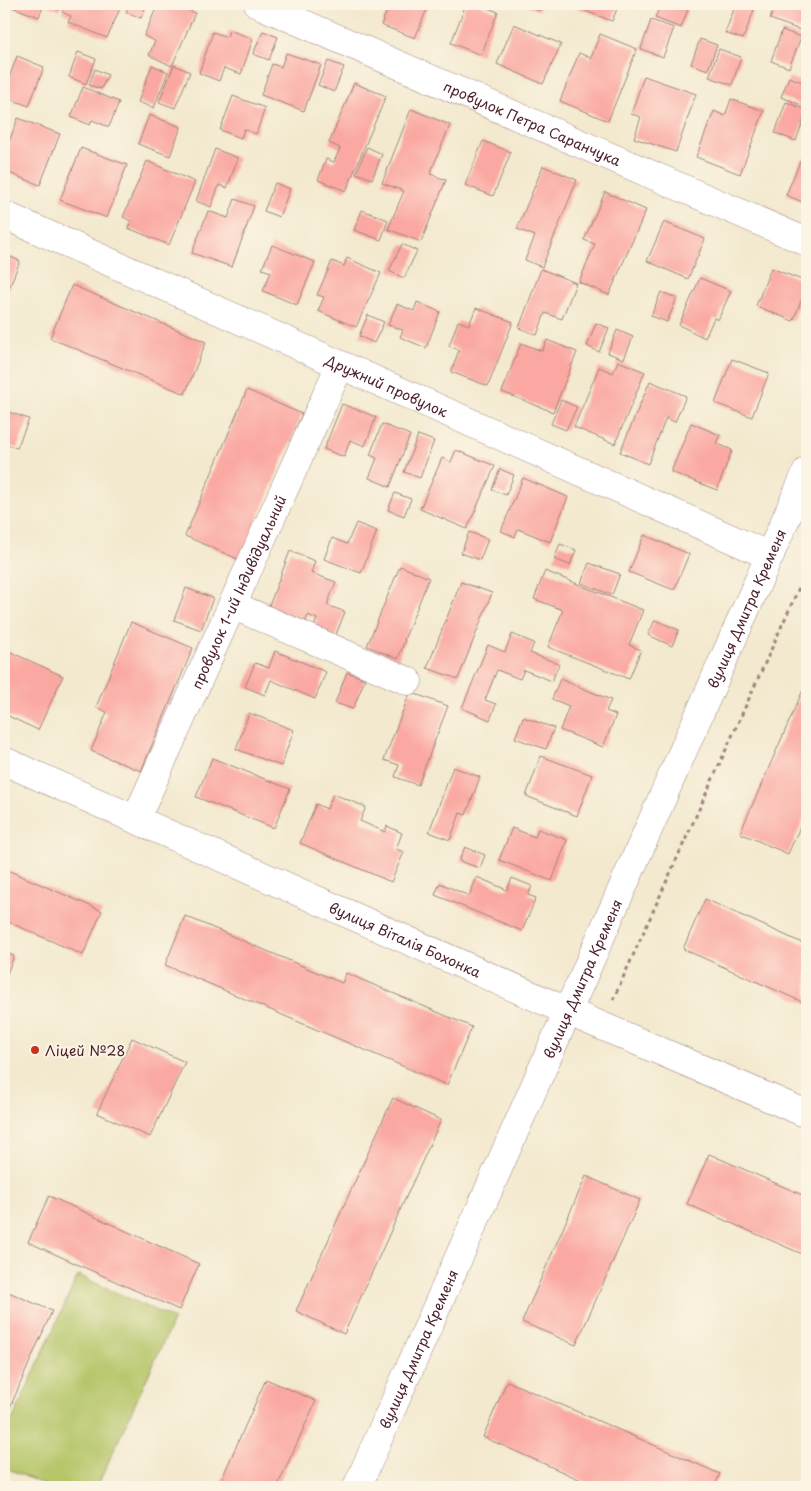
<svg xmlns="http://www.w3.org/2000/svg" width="811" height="1491" viewBox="0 0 811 1491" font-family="'Playpen Sans',sans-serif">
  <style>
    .green { fill: #b5c567; stroke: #807249 }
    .building { fill: #faa8a1 }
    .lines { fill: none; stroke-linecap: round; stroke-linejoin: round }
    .minor-casing { stroke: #9e847d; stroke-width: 29 }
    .path { stroke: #9e847d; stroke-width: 3; stroke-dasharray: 4 4; stroke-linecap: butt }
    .minor { stroke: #fff; stroke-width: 28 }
    .poi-dot { fill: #c8321e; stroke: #fcf5e5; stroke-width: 2 }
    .labels { text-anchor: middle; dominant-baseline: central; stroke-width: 4; stroke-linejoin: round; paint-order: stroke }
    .street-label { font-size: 14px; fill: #4a1f2b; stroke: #fcf5e5 }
    .poi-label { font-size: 14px; fill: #4a1f2b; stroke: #fcf5e5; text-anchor: start }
  </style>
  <rect width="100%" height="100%" fill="#fcf5e5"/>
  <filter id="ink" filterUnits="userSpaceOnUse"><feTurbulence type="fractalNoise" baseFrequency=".02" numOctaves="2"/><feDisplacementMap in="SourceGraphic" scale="10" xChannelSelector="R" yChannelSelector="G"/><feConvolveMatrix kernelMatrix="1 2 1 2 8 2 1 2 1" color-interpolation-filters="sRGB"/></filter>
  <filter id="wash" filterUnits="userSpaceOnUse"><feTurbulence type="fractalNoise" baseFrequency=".0096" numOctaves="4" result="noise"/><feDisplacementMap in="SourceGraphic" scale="20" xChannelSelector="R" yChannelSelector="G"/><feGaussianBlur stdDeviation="1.12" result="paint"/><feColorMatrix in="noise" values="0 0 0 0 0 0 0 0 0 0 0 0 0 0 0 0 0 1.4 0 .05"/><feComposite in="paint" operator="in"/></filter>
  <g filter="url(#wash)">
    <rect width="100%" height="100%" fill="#f3e9cf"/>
    <polygon class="green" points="78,1275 174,1319 97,1487 49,1487 4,1467 4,1438"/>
    <g id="blocks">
      <g class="building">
        <polygon points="4,4 62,4 59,10 44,4 39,17"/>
        <polygon points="66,4 122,4 107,38 68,22 71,16 62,12"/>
        <polygon points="129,4 147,4 141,18 126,12"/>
        <polygon points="158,4 173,4 195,13 172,66 149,55 155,41 144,36"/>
        <polygon points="390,4 429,4 415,38 381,25"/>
        <polygon points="466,4 478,4 498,12 481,55 451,43"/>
        <polygon points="521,4 542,4 539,11"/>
        <polygon points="576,4 619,4 612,21 575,7"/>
        <polygon points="661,4 690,4 681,28 655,18"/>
        <polygon points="736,4 754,10 743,39 725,33"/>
        <polygon points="776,4 807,4 807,12 800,30 770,19"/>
        <polygon points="651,20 674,28 663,57 641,49"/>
        <polygon points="514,24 561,44 543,84 497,64"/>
        <polygon points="229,30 253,39 241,74 224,68 219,81 199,73 213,32 227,37"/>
        <polygon points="782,30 801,37 789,68 771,61"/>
        <polygon points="263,31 278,37 269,60 253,54"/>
        <polygon points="600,34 637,49 608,121 560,101 579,53 591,58"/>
        <polygon points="700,39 717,45 708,70 691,64"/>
        <polygon points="719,49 741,57 732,85 709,77"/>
        <polygon points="78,52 96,59 86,84 69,77"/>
        <polygon points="286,53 321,65 304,111 261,95 272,64 281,67"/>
        <polygon points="17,56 44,67 29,106 4,97 4,92"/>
        <polygon points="328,61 344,67 334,92 318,85"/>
        <polygon points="152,65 168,72 154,108 138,102"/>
        <polygon points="174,65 190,72 175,108 159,102"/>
        <polygon points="95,69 108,75 101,89 89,85"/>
        <polygon points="644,76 696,94 676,152 634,138 641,117 631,114"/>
        <polygon points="789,77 807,84 807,107 781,97"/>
        <polygon points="354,83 386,96 346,191 318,180 326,159 334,162 340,148 329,143"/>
        <polygon points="83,87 119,102 109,127 92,120 90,125 71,117"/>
        <polygon points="233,96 265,108 256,134 244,129 241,138 220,130"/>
        <polygon points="731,99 764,111 740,174 696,157 714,111 725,116"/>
        <polygon points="786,102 807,110 796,141 775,133"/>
        <polygon points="411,109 450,125 430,174 446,180 421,242 388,229 404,191 382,183"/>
        <polygon points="149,115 181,127 170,156 138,144"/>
        <polygon points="18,118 60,134 40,185 4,171 4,155"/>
        <polygon points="483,141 511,152 493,196 465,185"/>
        <polygon points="367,147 382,154 372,179 356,173"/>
        <polygon points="81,148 127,165 107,218 60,200"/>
        <polygon points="215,149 238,158 227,188 219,185 211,207 196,201"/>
        <polygon points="801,159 807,161 807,204 786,195"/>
        <polygon points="147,161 195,182 169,245 128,228 131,221 123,217"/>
        <polygon points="543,166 577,180 542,267 525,260 535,236 517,229"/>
        <polygon points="275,183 290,189 279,217 264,211"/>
        <polygon points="605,192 646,210 609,295 579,282 595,244 584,240"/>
        <polygon points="235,199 254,206 232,267 192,253 208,211 228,218"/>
        <polygon points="362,210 388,220 381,240 354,230"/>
        <polygon points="664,222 705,239 688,279 647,261"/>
        <polygon points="402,244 417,251 404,278 389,271"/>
        <polygon points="272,245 315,262 297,305 263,291 271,272 262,269"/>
        <polygon points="4,254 20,261 4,301"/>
        <polygon points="347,258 381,273 356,327 318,311 324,297 317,295 332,261 344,266"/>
        <polygon points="771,268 807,282 807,286 793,321 756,306"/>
        <polygon points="541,269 576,283 562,319 545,313 537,335 519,328"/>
        <polygon points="700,278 731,291 718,320 714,318 705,338 679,325"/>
        <polygon points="72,285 206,342 185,394 50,338"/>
        <polygon points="661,292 677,298 667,322 651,316"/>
        <polygon points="417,302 440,312 426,348 400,337 403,330 388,325 397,304 414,311"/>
        <polygon points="476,308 513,322 488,386 451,372 459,350 449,346 458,321 469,325"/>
        <polygon points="368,315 384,322 374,343 359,336"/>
        <polygon points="596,323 609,328 599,352 587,346"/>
        <polygon points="617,330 633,337 624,359 608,353"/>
        <polygon points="547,340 577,352 553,412 502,392 521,343 542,351"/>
        <polygon points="732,359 769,373 752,417 715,403"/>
        <polygon points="618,361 645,372 615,444 574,427 599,367 613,373"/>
        <polygon points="650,381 686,396 675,422 666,418 648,464 620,452"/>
        <polygon points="247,390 302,414 240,560 185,536"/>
        <polygon points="561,400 577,407 566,430 551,424"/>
        <polygon points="342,404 376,417 365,446 350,440 344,457 324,449"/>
        <polygon points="6,411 29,419 17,448 4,444 4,418"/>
        <polygon points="691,423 720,435 716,443 732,450 717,490 671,472"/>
        <polygon points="382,424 410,435 390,487 369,478 377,458 370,455"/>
        <polygon points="418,435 434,441 420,478 404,472"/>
        <polygon points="456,450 495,466 467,529 420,509 442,458 451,462"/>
        <polygon points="500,469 514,475 506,495 492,490"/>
        <polygon points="523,478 568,497 550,542 518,529 515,537 501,531"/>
        <polygon points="395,493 411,499 404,516 388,510"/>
        <polygon points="356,523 377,531 361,573 324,559 332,538 347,544"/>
        <polygon points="469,532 488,539 480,560 461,553"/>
        <polygon points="644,535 689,554 674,590 629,572"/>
        <polygon points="560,544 576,550 570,565 554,559"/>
        <polygon points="290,551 315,561 311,573 336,582 327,605 345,612 335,637 313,629 317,619 308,615 304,625 267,611"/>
        <polygon points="589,563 620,574 612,595 581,583"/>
        <polygon points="400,566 429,578 404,640 405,640 398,659 367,646"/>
        <polygon points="545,571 643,610 629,645 641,650 629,679 548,647 563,610 534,599"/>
        <polygon points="461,582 492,593 458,679 427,668"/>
        <polygon points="186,588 213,598 201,630 174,620"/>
        <polygon points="655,620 679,630 672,646 648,635"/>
        <polygon points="131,622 193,648 141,771 91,751 107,712 96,707"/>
        <polygon points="512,634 534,643 530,653 559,664 552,681 524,670 520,679 497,670 485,700 496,704 490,720 462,708 488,645 505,652"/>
        <polygon points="4,649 63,676 38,730 4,714"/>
        <polygon points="275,651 326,672 315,699 271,680 265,695 245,687 255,663 269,668"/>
        <polygon points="347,672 365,679 353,709 335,703"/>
        <polygon points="560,679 611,700 606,711 616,715 603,747 560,730 569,706 552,699"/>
        <polygon points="807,681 807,811 788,854 740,833"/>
        <polygon points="410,692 448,706 418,785 395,777 399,765 384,760"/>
        <polygon points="249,713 294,730 281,766 236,749"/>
        <polygon points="523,717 554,728 546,749 515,738"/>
        <polygon points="541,756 592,775 577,816 526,796"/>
        <polygon points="212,758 290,789 274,828 196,797"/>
        <polygon points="453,767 480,777 466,815 460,813 450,840 429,832"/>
        <polygon points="333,794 366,807 360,821 385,832 387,826 402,833 396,849 404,852 391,882 300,843 316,804 327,809"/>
        <polygon points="512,828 535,837 538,829 567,840 552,881 499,860"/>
        <polygon points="465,847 485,855 480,868 459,861"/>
        <polygon points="5,869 102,911 83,955 4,920"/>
        <polygon points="477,877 507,890 512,878 532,886 528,895 536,898 522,931 435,895 440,883 469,896"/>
        <polygon points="705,899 807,945 807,1004 683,949"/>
        <polygon points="185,916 342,983 346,973 472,1027 447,1085 165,965"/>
        <polygon points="4,952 14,956 4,981"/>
        <polygon points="132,1038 185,1062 150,1137 97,1113"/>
        <polygon points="393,1098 441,1120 344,1334 296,1311"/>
        <polygon points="709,1154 807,1197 807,1256 687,1204"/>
        <polygon points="586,1176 640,1200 576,1345 522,1322"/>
        <polygon points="49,1196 199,1264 179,1310 28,1242"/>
        <polygon points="6,1291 52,1311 4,1421 4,1296"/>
        <polygon points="266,1379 316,1401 277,1487 218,1487"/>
        <polygon points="507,1381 720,1474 714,1487 597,1487 483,1437"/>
      </g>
    </g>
  </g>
  <g filter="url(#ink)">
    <use href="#blocks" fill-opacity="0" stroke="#9e847d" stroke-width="1"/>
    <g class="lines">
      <g class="minor-casing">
        <g id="minor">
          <path id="s1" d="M258,4L807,242"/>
          <path id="s2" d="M4,215L770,556"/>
          <polyline points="232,605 408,681"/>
          <path id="s3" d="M4,761L569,1012L807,1114"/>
          <path id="s4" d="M136,819L340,365"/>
          <path id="s5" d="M357,1487L807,471"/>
        </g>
      </g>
      <polyline class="path" points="613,1000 807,570"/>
      <use href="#minor" class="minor"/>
    </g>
  </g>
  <circle class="poi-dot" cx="35" cy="1050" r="5"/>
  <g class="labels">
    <g class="street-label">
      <text stroke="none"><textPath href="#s1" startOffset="299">провулок Петра Саранчука</textPath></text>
      <text stroke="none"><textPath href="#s2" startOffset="419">Дружний провулок</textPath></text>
      <text stroke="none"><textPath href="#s4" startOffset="249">провулок 1-ий Індивідуальний</textPath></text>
      <text stroke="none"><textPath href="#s5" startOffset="961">вулиця Дмитра Кременя</textPath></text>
      <text stroke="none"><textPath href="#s3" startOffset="439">вулиця Віталія Бохонка</textPath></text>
      <text stroke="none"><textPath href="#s5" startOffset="556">вулиця Дмитра Кременя</textPath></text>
      <text stroke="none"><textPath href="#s5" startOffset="151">вулиця Дмитра Кременя</textPath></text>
    </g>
    <g class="poi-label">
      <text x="45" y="1050">Ліцей №28</text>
    </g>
  </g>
  <rect width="811" height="1491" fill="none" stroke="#fcf5e5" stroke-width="20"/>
</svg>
